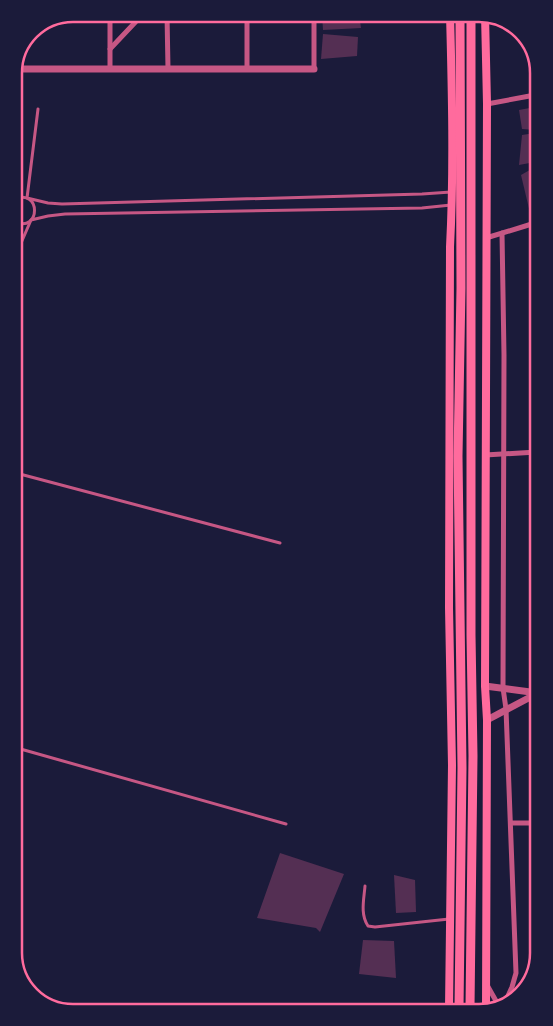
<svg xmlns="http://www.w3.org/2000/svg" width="553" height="1026" viewBox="0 0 553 1026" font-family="Roboto,sans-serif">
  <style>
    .building { fill: #542f53 }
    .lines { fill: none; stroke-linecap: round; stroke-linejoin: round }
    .service { stroke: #c65784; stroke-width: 3 }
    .minor { stroke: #c65784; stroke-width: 5 }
    .tertiary { stroke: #c65784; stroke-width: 7 }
    .secondary { stroke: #ff6b9d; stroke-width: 8 }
    .primary { stroke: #ff6b9d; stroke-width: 9 }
    .rim { fill: none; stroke: #ff6b9d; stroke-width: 2.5 }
  </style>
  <rect width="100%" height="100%" fill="#1b1b3a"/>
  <g class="building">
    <polygon points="322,14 359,14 361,28 323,30"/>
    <polygon points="323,34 358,37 357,56 321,59"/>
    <polygon points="535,57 535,85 532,86 529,58"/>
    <polygon points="535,107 535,130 522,129 519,110"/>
    <polygon points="535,133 535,162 519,165 522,135"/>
    <polygon points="535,167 535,215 531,217 521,175"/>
    <polygon points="538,659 538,681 535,682 534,660"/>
    <polygon points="280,853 344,874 320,932 316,928 257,918"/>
    <polygon points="394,875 415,880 416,912 396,913"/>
    <polygon points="363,940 394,941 396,978 359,974"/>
  </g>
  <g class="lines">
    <g class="service">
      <polyline points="38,109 27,198 48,203 62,204 422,194 451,192"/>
      <path d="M15,199C41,188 41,233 15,222"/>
      <polyline points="15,257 31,220 48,216 65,214 422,208 451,205"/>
      <polyline points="16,473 280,543"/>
      <polyline points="17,748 286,824"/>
      <path d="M365,886C364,899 360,914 368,926L375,927L449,919"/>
    </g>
    <g class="minor">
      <polyline points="167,14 168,69"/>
      <polyline points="247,14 247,69"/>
      <polyline points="314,14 314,69"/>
      <polyline points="110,49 143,14"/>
      <polyline points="18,69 19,59"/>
      <polyline points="110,69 110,14"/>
      <polyline points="487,104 535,95"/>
      <polyline points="502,233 504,355 503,688 506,709 516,973 512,987 503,1007"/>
      <polyline points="486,238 535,223"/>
      <polyline points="485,455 537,452"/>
      <polyline points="511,823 538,823"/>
      <polyline points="487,985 500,1008"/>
    </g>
    <g class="tertiary">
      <polyline points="14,69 314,69"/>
      <polyline points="485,686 538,693"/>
      <polyline points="487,720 538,693"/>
    </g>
    <g class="secondary">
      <polyline points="485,14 487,104 485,686 487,720 486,1008"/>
      <path d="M449,1008L452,765L449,608L450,247C454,169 452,91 450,14"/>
    </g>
    <g class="primary">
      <polyline points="459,1008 462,768 458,456 461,288 460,14"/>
      <polyline points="470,1008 473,756 471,635 471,14"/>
    </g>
  </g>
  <path d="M0 0H553V1026H0ZM73 22H479A51 51 0 0 1 530 73V953A51 51 0 0 1 479 1004H73A51 51 0 0 1 22 953V73A51 51 0 0 1 73 22Z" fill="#1b1b3a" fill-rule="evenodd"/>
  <path class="rim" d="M73 22H479A51 51 0 0 1 530 73V953A51 51 0 0 1 479 1004H73A51 51 0 0 1 22 953V73A51 51 0 0 1 73 22Z"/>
</svg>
